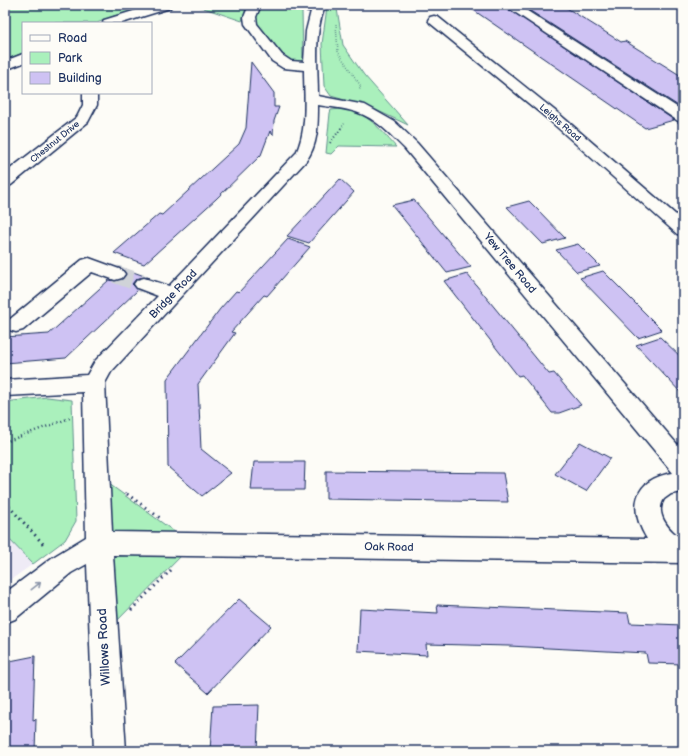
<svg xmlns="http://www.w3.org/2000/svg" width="688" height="756" viewBox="0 0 688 756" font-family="'Balsamiq Sans',sans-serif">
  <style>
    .built { fill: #efebf6 }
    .green { fill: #aaf0bc; stroke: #62908d }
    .building { fill: #cec2f3; stroke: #1b2f5e }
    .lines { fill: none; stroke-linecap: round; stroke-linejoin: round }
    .minor-tunnel { stroke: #d0d3d8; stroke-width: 18; stroke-dasharray: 18 8; stroke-linecap: butt }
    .minor-casing { stroke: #1b2f5e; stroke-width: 3 }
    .path-far3 { stroke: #1b2f5e; stroke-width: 1.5; stroke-dasharray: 0.5 2; stroke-linecap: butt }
    .path-far2 { stroke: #1b2f5e; stroke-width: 2; stroke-dasharray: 1 2.5; stroke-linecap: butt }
    .path-far1 { stroke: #1b2f5e; stroke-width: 2.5; stroke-dasharray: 1 3; stroke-linecap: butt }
    .path { stroke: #1b2f5e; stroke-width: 3; stroke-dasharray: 1.5 4; stroke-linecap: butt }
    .minor { fill: #fdfcf7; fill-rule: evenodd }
    .oneway { stroke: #8c96aa }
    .labels { text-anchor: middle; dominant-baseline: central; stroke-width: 3; stroke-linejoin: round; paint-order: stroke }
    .far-street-label { font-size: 9px; fill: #1b2f5e; stroke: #fdfcf7 }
    .street-label { font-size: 11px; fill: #1b2f5e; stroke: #fdfcf7 }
    .near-street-label { font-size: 13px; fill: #1b2f5e; stroke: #fdfcf7 }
  </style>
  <rect width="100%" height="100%" fill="#fdfcf7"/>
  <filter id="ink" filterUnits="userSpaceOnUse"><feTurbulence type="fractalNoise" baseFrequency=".025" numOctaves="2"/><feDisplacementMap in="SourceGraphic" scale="8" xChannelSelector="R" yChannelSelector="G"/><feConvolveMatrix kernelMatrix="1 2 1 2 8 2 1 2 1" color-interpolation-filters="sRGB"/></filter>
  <g filter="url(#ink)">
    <polygon class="built" points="5,535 33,564 5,584"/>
    <g class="green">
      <polygon points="5,5 155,5 114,16 97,23 23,23 23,53 5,60"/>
      <polygon points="208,5 247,5 242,21 198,6"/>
      <polygon points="263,5 302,11 303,60 297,63 289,61 256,23 255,13 259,6"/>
      <polygon points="331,5 338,5 337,9 343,45 364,75 408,125 372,108 331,96 324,86 322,44 327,7"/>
      <path d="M341,109C370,114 377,126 396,147L339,146L331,154L326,153L330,113L331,110Z"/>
      <polygon points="47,397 72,400 76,521 65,540 33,564 5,535 5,402"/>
      <polygon points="101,478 187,541 103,540"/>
      <polygon points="103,547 190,547 107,631"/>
    </g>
    <g class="building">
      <polygon points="466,5 503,5 674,120 645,128"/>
      <polygon points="521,5 562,5 621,42 625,41 683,77 683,109"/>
      <polygon points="251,62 274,93 274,107 279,107 274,121 273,135 270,131 261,155 216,199 144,264 114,253 159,214 162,215 239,144 246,128"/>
      <polygon points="340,179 354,192 309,243 287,236"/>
      <polygon points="414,200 451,244 471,267 447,273 392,205"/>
      <polygon points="529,201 537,209 565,238 543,244 507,207"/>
      <polygon points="288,239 310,247 267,296 264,295 231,332 235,333 198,384 201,449 231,473 202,496 168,467 167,379 220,309 236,291 239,292"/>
      <polygon points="578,244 600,266 577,272 556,250"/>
      <polygon points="122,268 150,278 144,277 136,279 132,284 138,290 66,358 5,363 5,337 49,334 109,280 115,281 123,279 126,274"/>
      <polygon points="603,271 662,330 638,338 580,278"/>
      <polygon points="467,274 549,374 554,373 581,405 559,413 552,413 522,375 518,376 444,281"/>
      <polygon points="660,337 683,359 683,395 636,345"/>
      <polygon points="580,442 610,458 586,491 555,474"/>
      <polygon points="254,462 305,462 304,490 251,490"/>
      <polygon points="326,471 503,473 508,502 326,499"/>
      <polygon points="239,599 271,626 208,693 175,664"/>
      <polygon points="437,605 628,613 630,623 683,625 683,664 648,663 646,653 509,646 426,644 427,655 358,651 360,609 438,613"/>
      <polygon points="35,656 33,720 36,719 35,751 5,751 5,662"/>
      <polygon points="259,705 257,751 210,751 213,706"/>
    </g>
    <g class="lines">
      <polyline class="minor-tunnel" points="115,274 144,284"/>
      <g class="minor-casing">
        <g id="minor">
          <polygon points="153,5 172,5 170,8 122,23 103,23 104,20"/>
          <path d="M249,5H261L256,17L257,24L282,55L291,61L304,62L306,31L311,11L291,9L285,5H326C313,32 318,66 318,96L365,105L395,122L417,143L683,451V492L671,494L664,499C654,514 670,532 683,539V563L113,555L126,751H94L87,564L71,573L15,619L5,623V593L53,557L86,537L83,392L5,396V380L87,375L95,361L158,296L137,288L134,284L137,280L144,278L169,286L296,153C308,129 304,96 304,70L283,68L272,61L245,24L244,17ZM318,105C330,107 344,108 356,112C376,118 391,135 405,149L673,473C633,479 628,508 647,539L112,532L105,383L111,372L306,161C318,145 318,125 318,105Z"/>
          <polygon points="504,5 518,5 683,111 683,123 678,121"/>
          <polygon points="434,16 438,17 559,114 683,221 683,235 677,234 549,120 430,23 428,20 430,17"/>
          <polygon points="23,54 23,63 5,70 5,61"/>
          <polygon points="83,93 97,93 97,105 88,122 11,185 5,186 5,173 77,117 83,105"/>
          <polygon points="89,258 122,270 125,274 122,278 115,280 92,272 23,330 16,332 9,330 6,325 9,320 82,260"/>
        </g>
      </g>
      <g class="path-far3">
        <polyline points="336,24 338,52 360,85 360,90"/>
        <polyline points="341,128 345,123"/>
      </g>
      <polyline class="path-far2" points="330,143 342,127"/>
      <g class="path-far1">
        <polyline points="5,442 70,418"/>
        <polyline points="125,493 128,495"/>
      </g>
      <g class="path">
        <polyline points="127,494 160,518"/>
        <polyline points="5,502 45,546"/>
        <polyline points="131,610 171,570"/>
      </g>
      <use href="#minor" class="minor"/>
    </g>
    <defs><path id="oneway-shaft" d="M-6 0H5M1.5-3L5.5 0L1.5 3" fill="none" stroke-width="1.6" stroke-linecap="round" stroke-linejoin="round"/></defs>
    <use class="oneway" href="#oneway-shaft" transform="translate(36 586) rotate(-38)"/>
  </g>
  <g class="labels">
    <g class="far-street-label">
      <text transform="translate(560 123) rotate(41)">Leighs Road</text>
      <text transform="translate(55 142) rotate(-39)">Chestnut Drive</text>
    </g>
    <g class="street-label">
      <text transform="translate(510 263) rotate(50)">Yew Tree Road</text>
      <text transform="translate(173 294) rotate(-46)">Bridge Road</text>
      <text transform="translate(389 547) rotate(1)">Oak Road</text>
    </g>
    <g class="near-street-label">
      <text transform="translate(104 647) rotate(-93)">Willows Road</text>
    </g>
  </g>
  <rect width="688" height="756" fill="none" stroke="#fdfcf7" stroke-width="20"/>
  <rect x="10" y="10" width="668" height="736" fill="none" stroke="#1b2f5e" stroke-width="1.5" filter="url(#ink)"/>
  <rect x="22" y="22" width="130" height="72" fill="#fdfcf7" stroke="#a3aaba"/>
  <rect x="30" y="35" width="20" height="6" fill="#fdfcf7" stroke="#a3aaba"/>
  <text x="58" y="42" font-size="12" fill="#1b2f5e">Road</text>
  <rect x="30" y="52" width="20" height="12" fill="#aaf0bc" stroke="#a3aaba"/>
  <text x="58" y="62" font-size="12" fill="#1b2f5e">Park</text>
  <rect x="30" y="72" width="20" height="12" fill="#cec2f3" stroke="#a3aaba"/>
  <text x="58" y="82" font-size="12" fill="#1b2f5e">Building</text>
</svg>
